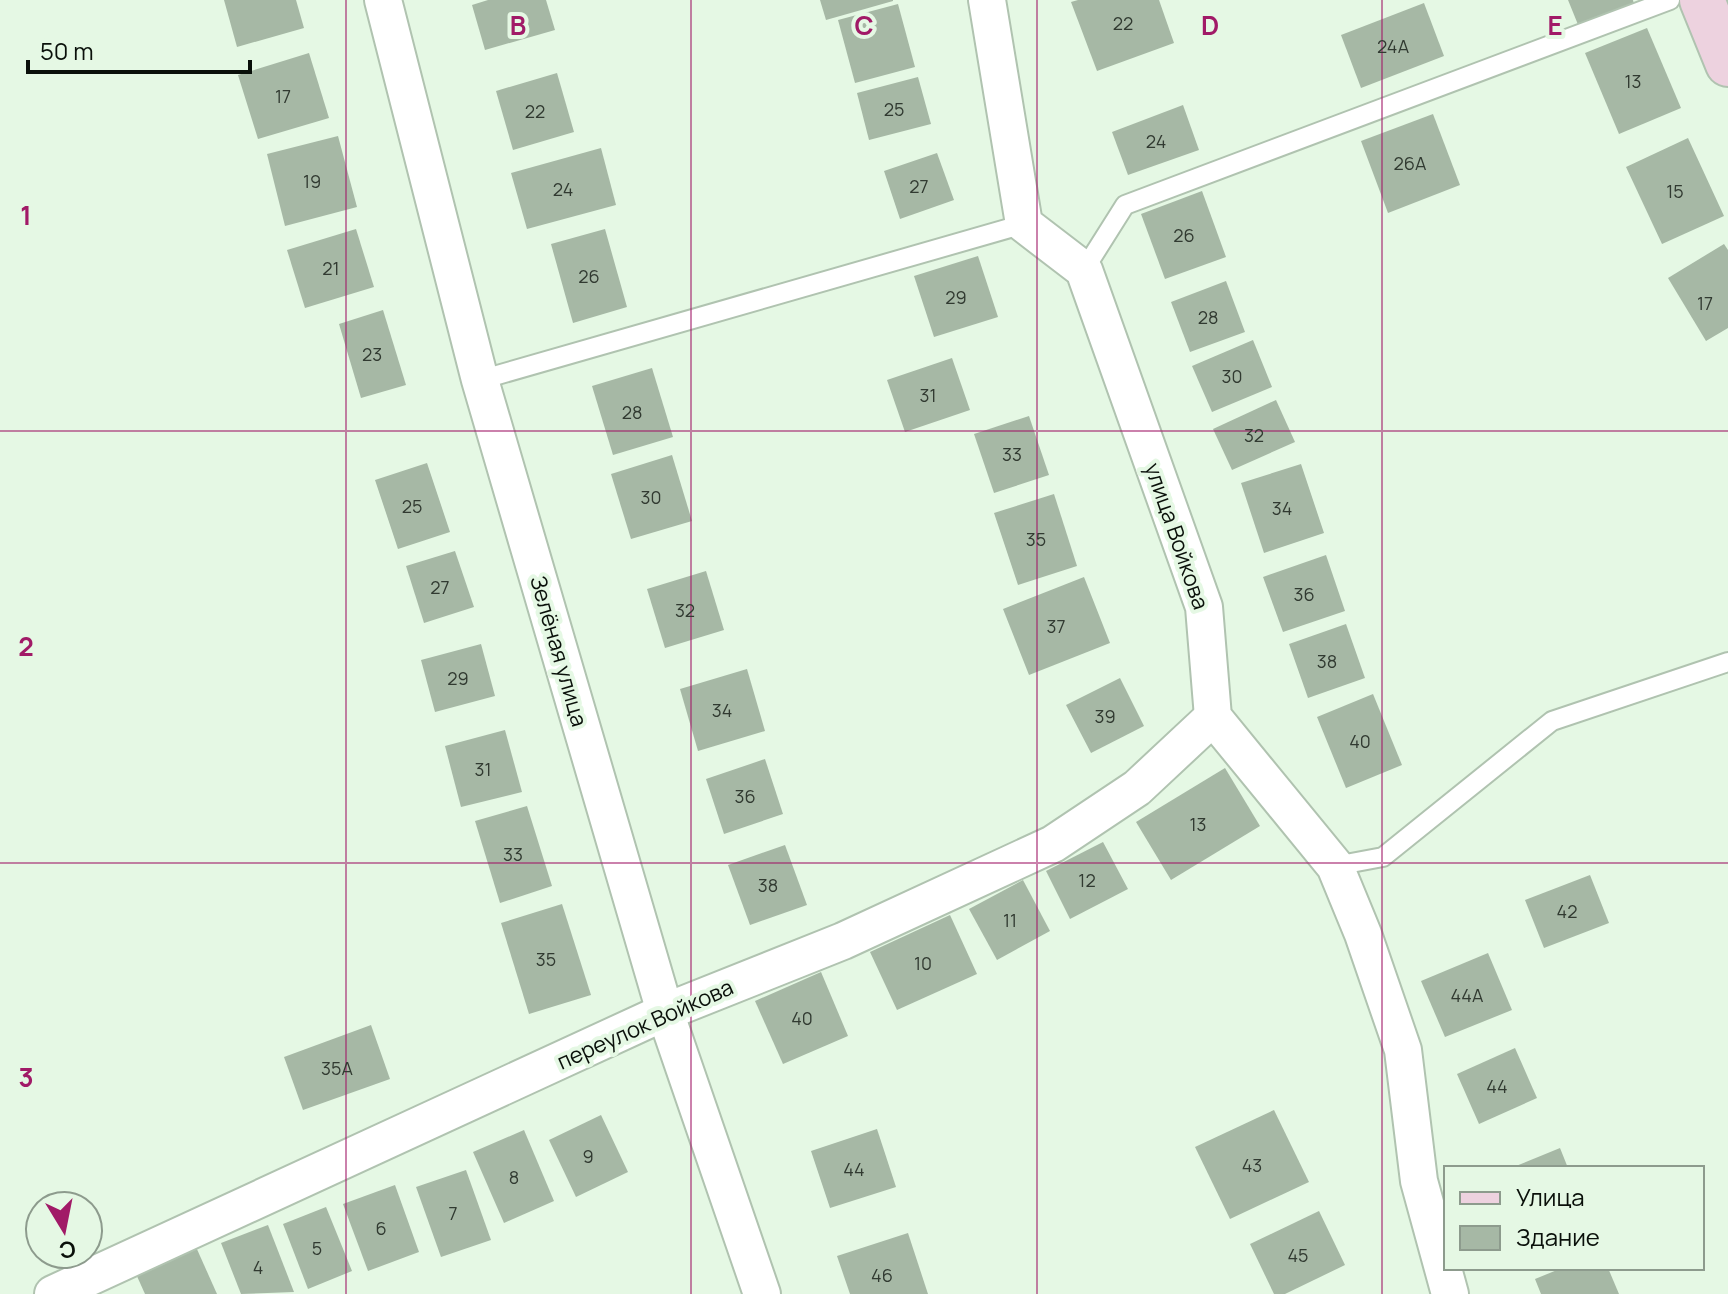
<svg xmlns="http://www.w3.org/2000/svg" width="1728" height="1294" viewBox="0 0 1728 1294" font-family="Manrope,sans-serif">
  <style>
    .building { fill: #a6b8a5 }
    .lines { fill: none; stroke-linecap: round; stroke-linejoin: round }
    .lane-casing { stroke: #b0c3b0; stroke-width: 22 }
    .street-casing { stroke: #b0c3b0; stroke-width: 40 }
    .secondary-casing { stroke: #b0c3b0; stroke-width: 48 }
    .lane { stroke: #fff; stroke-width: 18 }
    .street { stroke: #fff; stroke-width: 36 }
    .secondary { stroke: #edd2df; stroke-width: 44 }
    .grid { fill: none; stroke: #a11a67; stroke-width: 2; stroke-opacity: 0.55 }
    .labels { text-anchor: middle; dominant-baseline: central; stroke-width: 8; stroke-linejoin: round; paint-order: stroke }
    .number-label { font-size: 18px; fill: #313a31 }
    .street-label { font-size: 22px; fill: #0a100a; stroke: #e5f8e4 }
    .grid-label { font-size: 26px; text-anchor: middle; font-weight: bold; fill: #a11a67; stroke: #e5f8e4; stroke-width: 8; stroke-linejoin: round; paint-order: stroke }
  </style>
  <rect width="100%" height="100%" fill="#e5f8e4"/>
  <g class="building">
    <polygon points="224,0 296,0 304,28 237,47"/>
    <polygon points="488,0 546,0 555,30 485,50 472,5"/>
    <polygon points="820,0 893,0 893,1 826,20"/>
    <polygon points="1078,0 1159,0 1174,43 1097,71 1071,2"/>
    <polygon points="1568,0 1633,0 1634,4 1579,27"/>
    <polygon points="1424,3 1444,56 1361,88 1341,35"/>
    <polygon points="898,4 915,67 855,83 838,20"/>
    <polygon points="1647,28 1681,108 1619,134 1585,53"/>
    <polygon points="309,53 329,118 258,139 238,75"/>
    <polygon points="557,73 574,132 513,150 496,91"/>
    <polygon points="918,77 931,124 869,140 857,93"/>
    <polygon points="1183,105 1199,150 1128,175 1112,132"/>
    <polygon points="1433,114 1460,185 1388,213 1361,141"/>
    <polygon points="338,136 357,207 285,226 267,154"/>
    <polygon points="1688,138 1724,216 1662,244 1626,167"/>
    <polygon points="601,148 616,205 527,229 511,173"/>
    <polygon points="937,153 954,200 900,219 884,171"/>
    <polygon points="1202,191 1226,257 1165,279 1141,214"/>
    <polygon points="356,229 374,287 305,308 287,250"/>
    <polygon points="605,229 627,307 573,323 551,244"/>
    <polygon points="1724,244 1728,250 1728,328 1706,341 1668,278"/>
    <polygon points="978,256 998,317 934,337 914,276"/>
    <polygon points="1226,281 1245,332 1190,352 1171,302"/>
    <polygon points="383,310 406,385 361,398 339,324"/>
    <polygon points="1253,340 1272,387 1212,412 1192,366"/>
    <polygon points="952,358 970,410 905,432 887,380"/>
    <polygon points="652,368 673,437 613,455 592,386"/>
    <polygon points="1276,400 1295,442 1232,470 1213,429"/>
    <polygon points="1029,416 1049,475 994,493 974,434"/>
    <polygon points="672,455 692,521 631,539 611,474"/>
    <polygon points="427,463 450,532 398,549 375,480"/>
    <polygon points="1301,464 1324,533 1264,553 1241,483"/>
    <polygon points="1054,494 1077,566 1018,585 994,513"/>
    <polygon points="455,551 474,607 424,623 406,566"/>
    <polygon points="1326,555 1345,611 1283,632 1263,577"/>
    <polygon points="706,571 724,630 665,648 647,589"/>
    <polygon points="1084,577 1110,643 1029,675 1003,609"/>
    <polygon points="1346,624 1365,678 1308,698 1289,644"/>
    <polygon points="481,644 495,696 435,712 421,660"/>
    <polygon points="747,669 765,731 698,751 680,689"/>
    <polygon points="1120,678 1144,726 1091,753 1066,705"/>
    <polygon points="1373,694 1402,765 1346,788 1317,717"/>
    <polygon points="505,730 522,792 461,807 445,746"/>
    <polygon points="765,759 783,814 724,834 706,779"/>
    <polygon points="1225,768 1260,826 1171,880 1136,822"/>
    <polygon points="527,806 552,886 500,903 475,821"/>
    <polygon points="1103,842 1128,889 1070,919 1046,871"/>
    <polygon points="785,845 807,905 750,925 728,865"/>
    <polygon points="1590,875 1609,923 1544,948 1525,900"/>
    <polygon points="1023,880 1050,931 997,960 969,909"/>
    <polygon points="562,904 591,995 529,1014 501,923"/>
    <polygon points="950,915 977,974 897,1010 870,952"/>
    <polygon points="1488,953 1512,1010 1445,1037 1421,981"/>
    <polygon points="821,972 848,1036 783,1064 755,1001"/>
    <polygon points="371,1025 390,1079 303,1110 284,1057"/>
    <polygon points="1515,1048 1537,1098 1479,1124 1457,1074"/>
    <polygon points="1274,1110 1309,1182 1230,1219 1195,1147"/>
    <polygon points="601,1115 628,1172 576,1197 549,1140"/>
    <polygon points="877,1129 896,1187 830,1208 811,1151"/>
    <polygon points="524,1130 554,1201 504,1223 473,1152"/>
    <polygon points="1560,1148 1568,1168 1511,1168"/>
    <polygon points="466,1170 491,1240 441,1257 416,1187"/>
    <polygon points="395,1185 419,1252 368,1271 343,1204"/>
    <polygon points="326,1207 352,1271 308,1289 283,1224"/>
    <polygon points="1319,1211 1345,1265 1285,1294 1274,1294 1250,1244"/>
    <polygon points="268,1225 294,1292 241,1294 221,1243"/>
    <polygon points="908,1233 928,1294 850,1294 837,1256"/>
    <polygon points="196,1247 217,1294 145,1294 136,1274"/>
    <polygon points="1562,1268 1608,1268 1619,1294 1541,1294 1535,1279"/>
  </g>
  <g class="lines">
    <g class="lane-casing">
      <g id="lane">
        <polyline points="1084,270 1125,205 1670,0"/>
        <polyline points="480,380 1024,224"/>
        <polyline points="1335,866 1383,857 1552,721 1728,662"/>
      </g>
    </g>
    <g class="street-casing">
      <g id="street">
        <polyline points="383,0 480,380 665,1012 762,1294"/>
        <polyline points="987,0 1024,224 1084,270 1204,607 1213,717 1335,866 1363,934 1403,1050 1419,1181 1450,1294"/>
        <polyline points="53,1294 665,1012 843,941 1053,844 1137,788 1213,717"/>
      </g>
    </g>
    <g class="secondary-casing">
      <polyline id="secondary" points="1702,0 1728,64"/>
    </g>
    <use href="#lane" class="lane"/>
    <use href="#street" class="street"/>
    <use href="#secondary" class="secondary"/>
  </g>
  <path class="grid" d="M346,0V1294M691,0V1294M1037,0V1294M1382,0V1294M0,431H1728M0,863H1728"/>
  <g class="labels">
    <g class="number-label">
      <text x="1123" y="23">22</text>
      <text x="1393" y="46">24А</text>
      <text x="1633" y="81">13</text>
      <text x="283" y="96">17</text>
      <text x="894" y="109">25</text>
      <text x="535" y="111">22</text>
      <text x="1156" y="141">24</text>
      <text x="1410" y="163">26А</text>
      <text x="312" y="181">19</text>
      <text x="919" y="186">27</text>
      <text x="563" y="189">24</text>
      <text x="1675" y="191">15</text>
      <text x="1184" y="235">26</text>
      <text x="331" y="268">21</text>
      <text x="589" y="276">26</text>
      <text x="956" y="297">29</text>
      <text x="1705" y="303">17</text>
      <text x="1208" y="317">28</text>
      <text x="372" y="354">23</text>
      <text x="1232" y="376">30</text>
      <text x="928" y="395">31</text>
      <text x="632" y="412">28</text>
      <text x="1254" y="435">32</text>
      <text x="1012" y="454">33</text>
      <text x="651" y="497">30</text>
      <text x="412" y="506">25</text>
      <text x="1282" y="508">34</text>
      <text x="1036" y="539">35</text>
      <text x="440" y="587">27</text>
      <text x="1304" y="594">36</text>
      <text x="685" y="610">32</text>
      <text x="1056" y="626">37</text>
      <text x="1327" y="661">38</text>
      <text x="458" y="678">29</text>
      <text x="722" y="710">34</text>
      <text x="1105" y="716">39</text>
      <text x="1360" y="741">40</text>
      <text x="483" y="769">31</text>
      <text x="745" y="796">36</text>
      <text x="1198" y="824">13</text>
      <text x="513" y="854">33</text>
      <text x="1087" y="880">12</text>
      <text x="768" y="885">38</text>
      <text x="1567" y="911">42</text>
      <text x="1010" y="920">11</text>
      <text x="546" y="959">35</text>
      <text x="923" y="963">10</text>
      <text x="1467" y="995">44А</text>
      <text x="802" y="1018">40</text>
      <text x="337" y="1068">35А</text>
      <text x="1497" y="1086">44</text>
      <text x="588" y="1156">9</text>
      <text x="1252" y="1165">43</text>
      <text x="854" y="1169">44</text>
      <text x="514" y="1177">8</text>
      <text x="453" y="1213">7</text>
      <text x="381" y="1228">6</text>
      <text x="317" y="1248">5</text>
      <text x="1298" y="1255">45</text>
      <text x="258" y="1267">4</text>
      <text x="882" y="1275">46</text>
    </g>
    <g class="street-label">
      <text transform="translate(1177 536) rotate(71)">улица Войкова</text>
      <text transform="translate(559 651) rotate(74)">Зелёная улица</text>
      <text transform="translate(645 1024) rotate(-24)">переулок Войкова</text>
    </g>
  </g>
  <g class="grid-label">
    <text x="518" y="35">B</text>
    <text x="864" y="35">C</text>
    <text x="1210" y="35">D</text>
    <text x="1555" y="35">E</text>
    <text x="26" y="225">1</text>
    <text x="26" y="656">2</text>
    <text x="26" y="1087">3</text>
  </g>
  <rect x="1444" y="1166" width="260" height="104" fill="#e5f8e4" stroke="#8d9b8d" stroke-width="2"/>
  <rect x="1460" y="1192" width="40" height="12" fill="#edd2df" stroke="#8d9b8d" stroke-width="2"/>
  <text x="1516" y="1206" font-size="24" fill="#0a100a">Улица</text>
  <rect x="1460" y="1226" width="40" height="24" fill="#a6b8a5" stroke="#8d9b8d" stroke-width="2"/>
  <text x="1516" y="1246" font-size="24" fill="#0a100a">Здание</text>
  <g transform="translate(64 1230) rotate(170)"><circle r="38" fill="#e5f8e4" stroke="#8d9b8d" stroke-width="2"/>
  <path d="M0-6L14 30L0 20L-14 30Z" fill="#a11a67"/>
  <text y="-12" font-size="22" font-weight="bold" text-anchor="middle" fill="#0a100a">С</text>
  </g>
  <path d="M28 60v12h222v-12" fill="none" stroke="#0a100a" stroke-width="4"/>
  <text x="40" y="60" font-size="24" fill="#0a100a" stroke="#e5f8e4" stroke-width="6" paint-order="stroke">50 m</text>
</svg>
